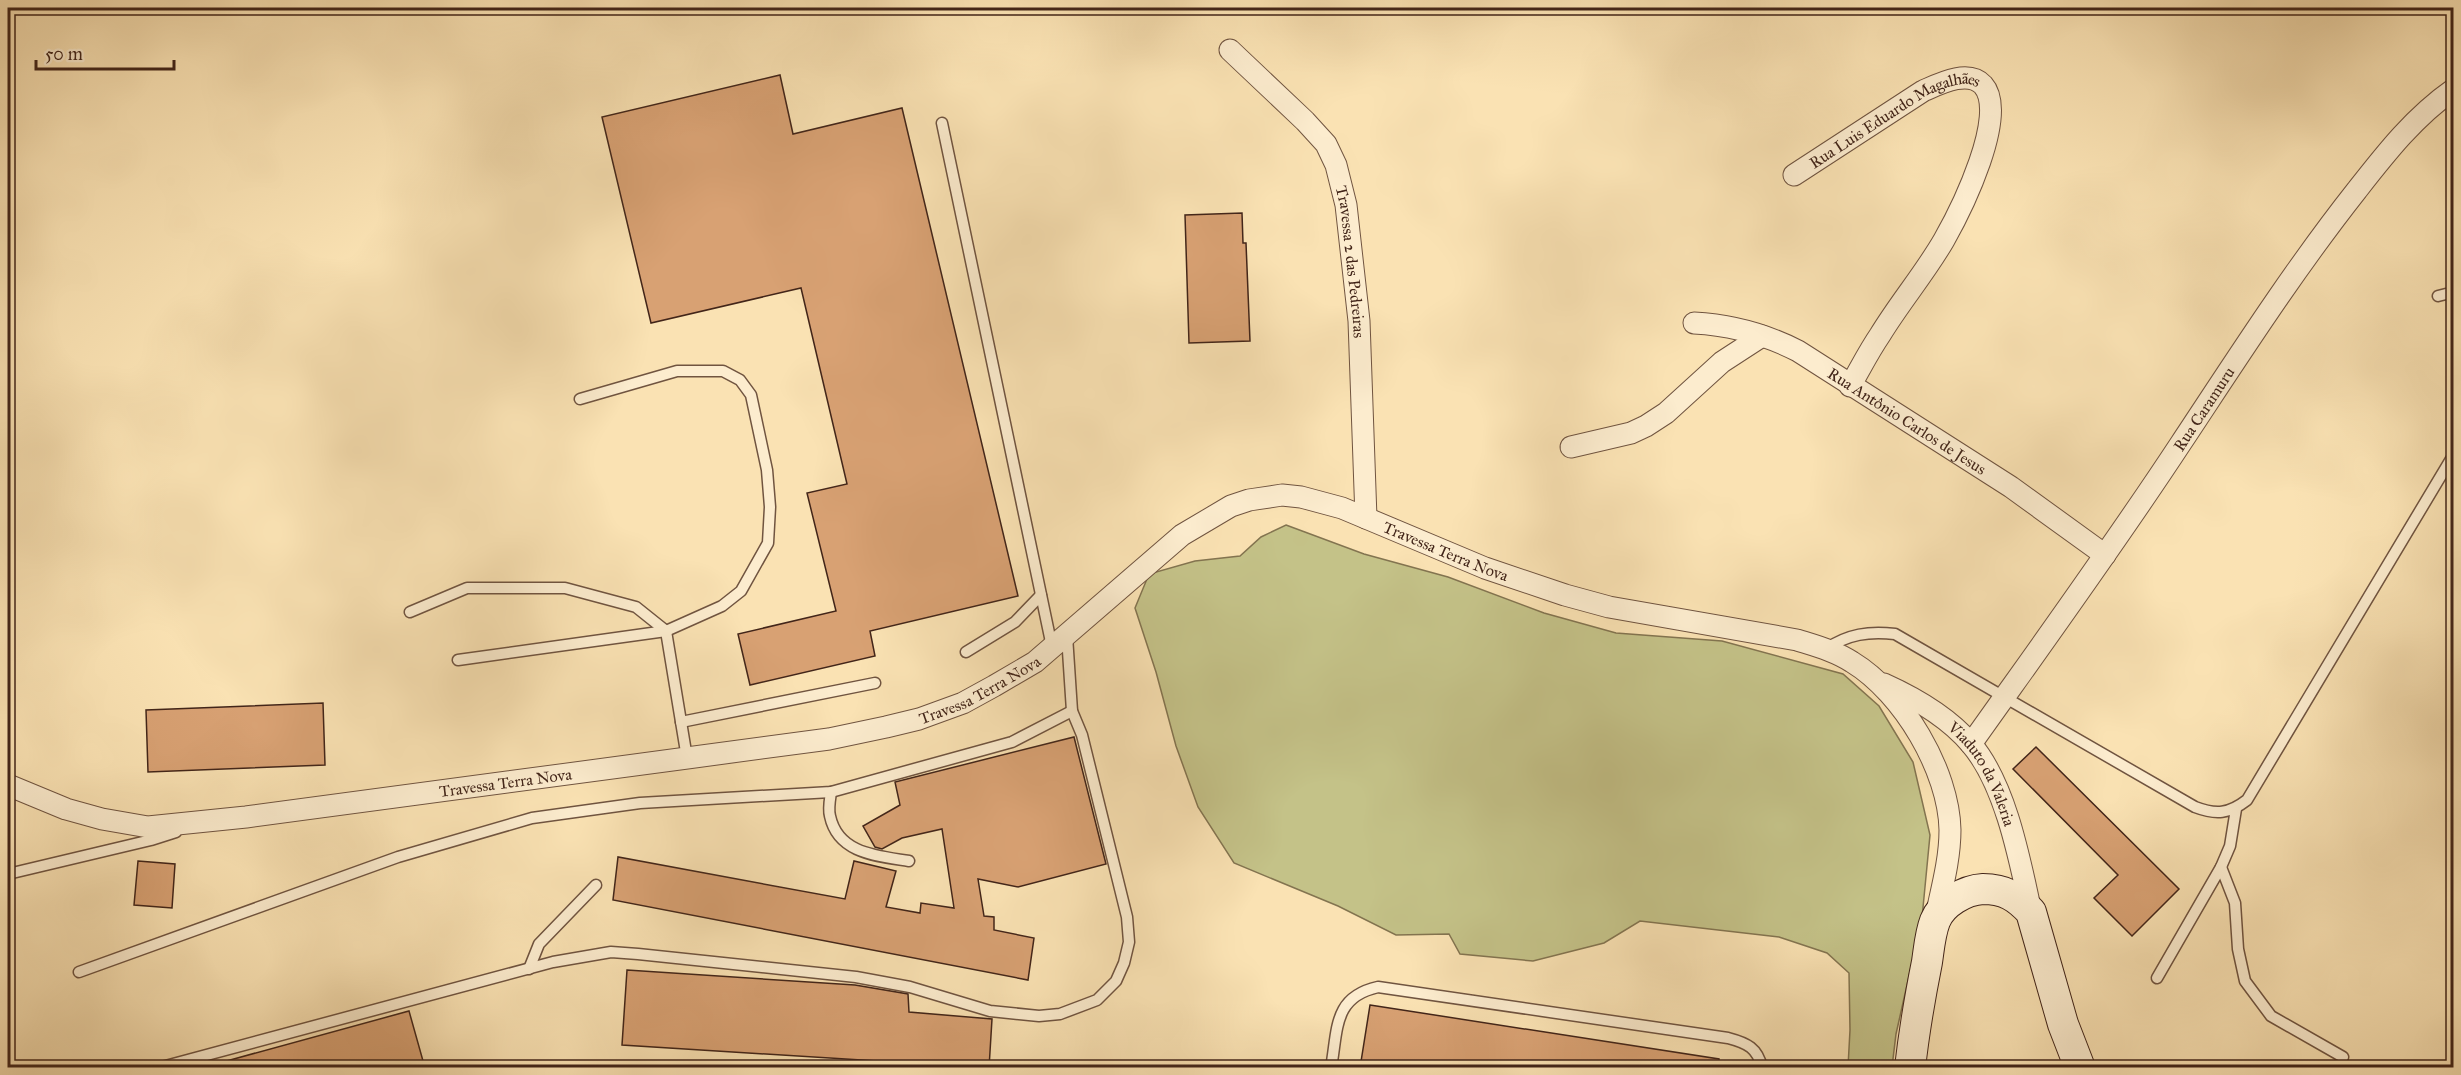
<svg xmlns="http://www.w3.org/2000/svg" width="2461" height="1075" viewBox="0 0 2461 1075" font-family="'IM FELL Great Primer',serif">
  <style>
    .green { fill: #c4c288; stroke: #837450; stroke-width: 1.5 }
    .building { fill: #d8a173; stroke: #422519; stroke-width: 1.5 }
    .lines { fill: none; stroke-linecap: round; stroke-linejoin: round }
    .lane-casing { stroke: #705440; stroke-width: 13 }
    .street-casing { stroke: #705440; stroke-width: 23 }
    .secondary-casing { stroke: #422519; stroke-width: 32 }
    .lane { stroke: #fcecce; stroke-width: 10 }
    .street { stroke: #fcecce; stroke-width: 21 }
    .secondary { stroke: #fcecce; stroke-width: 30 }
    .labels { text-anchor: middle; dominant-baseline: central; stroke-width: 4.5; stroke-linejoin: round; paint-order: stroke }
    .street-label { font-size: 16px; fill: #422519; stroke: #fcecce }
  </style>
  <rect width="100%" height="100%" fill="#fae2b3"/>
  <filter id="stains"><feTurbulence type="fractalNoise" baseFrequency=".00333" numOctaves="4"/><feColorMatrix values="0 0 0 0 .2 0 0 0 0 .09 0 0 0 0 .02 0 0 0 .5 -.17"/></filter>
  <radialGradient id="worn" r=".72"><stop offset=".6" stop-color="#630" stop-opacity="0"/><stop offset="1" stop-color="#630" stop-opacity=".3"/></radialGradient>
  <polygon class="green" points="1286,525 1364,554 1448,577 1544,613 1616,633 1722,641 1843,674 1879,706 1913,762 1930,835 1922,918 1896,1034 1892,1067 1848,1067 1850,1030 1849,973 1827,953 1779,937 1640,921 1604,943 1533,961 1460,954 1449,934 1396,935 1338,906 1234,863 1198,807 1176,746 1156,672 1135,608 1149,574 1195,561 1240,556 1261,537"/>
  <g class="building">
    <polygon points="780,75 793,134 902,108 1018,596 870,631 875,656 750,685 738,634 836,611 807,493 847,484 801,288 651,323 602,117"/>
    <polygon points="1242,213 1243,243 1246,243 1250,341 1189,343 1185,215"/>
    <polygon points="323,703 325,765 148,772 146,710"/>
    <polygon points="1074,737 1106,864 1018,887 978,879 984,916 994,917 994,930 1034,938 1028,980 613,900 618,857 845,899 854,861 896,871 886,907 920,913 921,903 954,908 942,829 902,838 882,849 875,847 863,826 900,805 895,782"/>
    <polygon points="2036,747 2179,889 2132,936 2094,898 2118,875 2013,769"/>
    <polygon points="138,861 175,864 172,908 134,905"/>
    <polygon points="627,970 855,985 908,994 909,1012 992,1019 989,1068 622,1045"/>
    <polygon points="1370,1005 1719,1059 1719,1068 1360,1068"/>
    <polygon points="409,1011 425,1068 219,1068 219,1063"/>
  </g>
  <g class="lines">
    <g class="lane-casing">
      <g id="lane">
        <polyline points="942,123 1052,647"/>
        <polyline points="2438,296 2454,292"/>
        <polyline points="410,612 467,588 565,588 636,607 666,631 687,758"/>
        <path d="M1826,649C1848,634 1869,631 1895,634L2195,807C2216,815 2229,814 2247,800L2454,454"/>
        <polyline points="966,652 1015,622 1041,595"/>
        <polyline points="458,660 666,631 722,606 741,591 768,543 770,507 767,470 751,395 740,380 723,371 677,371 580,399"/>
        <polyline points="681,722 875,683"/>
        <path d="M831,792C830,799 828,809 830,816C838,854 878,856 909,861"/>
        <polyline points="2221,867 2235,903 2238,949 2245,981 2271,1016 2343,1057"/>
        <polyline points="8,874 151,840 176,832"/>
        <polyline points="529,969 539,944 596,885"/>
        <polyline points="79,972 398,857 532,818 640,803 831,792 1012,742 1072,711"/>
        <polyline points="2157,978 2221,867 2230,846 2236,809"/>
        <polyline points="158,1068 553,962 611,952 638,954 856,977 910,987 990,1011 1039,1016 1060,1014 1097,1000 1116,981 1124,963 1129,942 1127,917 1082,735 1072,711 1067,636"/>
        <path d="M1331,1068C1338,1029 1333,997 1378,987L1728,1038C1747,1043 1758,1048 1762,1068"/>
      </g>
    </g>
    <g class="street-casing">
      <g id="street">
        <path id="s1" d="M1230,50L1305,121L1326,144L1336,165L1346,205L1359,321L1366,518"/>
        <path id="s2" d="M1794,175L1923,91C1939,84 1968,69 1983,85C2009,114 1961,210 1944,240C1925,273 1900,302 1880,335C1869,351 1860,369 1850,386"/>
        <path id="s3" d="M1694,323C1731,325 1765,334 1798,351L2011,487L2105,555"/>
        <polyline points="1571,447 1631,433 1646,426 1666,413 1722,362 1762,336"/>
        <path id="s4" d="M1884,684C1915,698 1949,718 1971,744C2006,785 2020,861 2031,912"/>
        <path id="s5" d="M1971,744C2042,644 2114,545 2181,443C2238,357 2293,271 2357,190C2386,153 2414,117 2454,89"/>
        <path id="s6" d="M8,785L66,809L102,819L148,827L246,817L687,758L829,739L886,727L919,719L963,703L994,686L1035,662L1182,535L1231,506L1249,500L1282,495L1301,497L1342,508L1485,568L1565,595L1609,607L1797,640C1816,646 1835,651 1852,662C1903,693 1949,771 1950,830C1950,859 1942,888 1936,916"/>
      </g>
    </g>
    <g class="secondary-casing">
      <path id="secondary" d="M1910,1068C1914,1032 1920,997 1927,962C1929,949 1930,934 1935,921C1942,903 1965,890 1983,889C2005,889 2017,897 2031,912L2063,1024L2080,1068"/>
    </g>
    <use href="#lane" class="lane"/>
    <use href="#street" class="street"/>
    <use href="#secondary" class="secondary"/>
  </g>
  <g class="labels">
    <g class="street-label">
      <text stroke="none"><textPath href="#s2" startOffset="117">Rua Luis Eduardo Magalhães</textPath></text>
      <text stroke="none"><textPath href="#s1" startOffset="256">Travessa 2 das Pedreiras</textPath></text>
      <text stroke="none"><textPath href="#s5" startOffset="408">Rua Caramuru</textPath></text>
      <text stroke="none"><textPath href="#s3" startOffset="238">Rua Antônio Carlos de Jesus</textPath></text>
      <text stroke="none"><textPath href="#s6" startOffset="1533">Travessa Terra Nova</textPath></text>
      <text stroke="none"><textPath href="#s6" startOffset="993">Travessa Terra Nova</textPath></text>
      <text stroke="none"><textPath href="#s4" startOffset="138">Viaduto da Valeria</textPath></text>
      <text stroke="none"><textPath href="#s6" startOffset="507">Travessa Terra Nova</textPath></text>
    </g>
  </g>
  <rect width="2461" height="1075" fill="none" stroke="#fae2b3" stroke-width="30"/>
  <rect x="9" y="9" width="2443" height="1057" fill="none" stroke="#422519" stroke-width="3"/>
  <rect x="15" y="15" width="2431" height="1045" fill="none" stroke="#422519" stroke-width="1.5"/>
  <path d="M36 60v9h138v-9" fill="none" stroke="#422519" stroke-width="3"/>
  <text x="45" y="60" font-size="18" fill="#422519" stroke="#fcecce" stroke-width="4.5" paint-order="stroke">50 m</text>
  <rect width="100%" height="100%" filter="url(#stains)"/>
  <rect width="100%" height="100%" fill="url(#worn)"/>
</svg>
